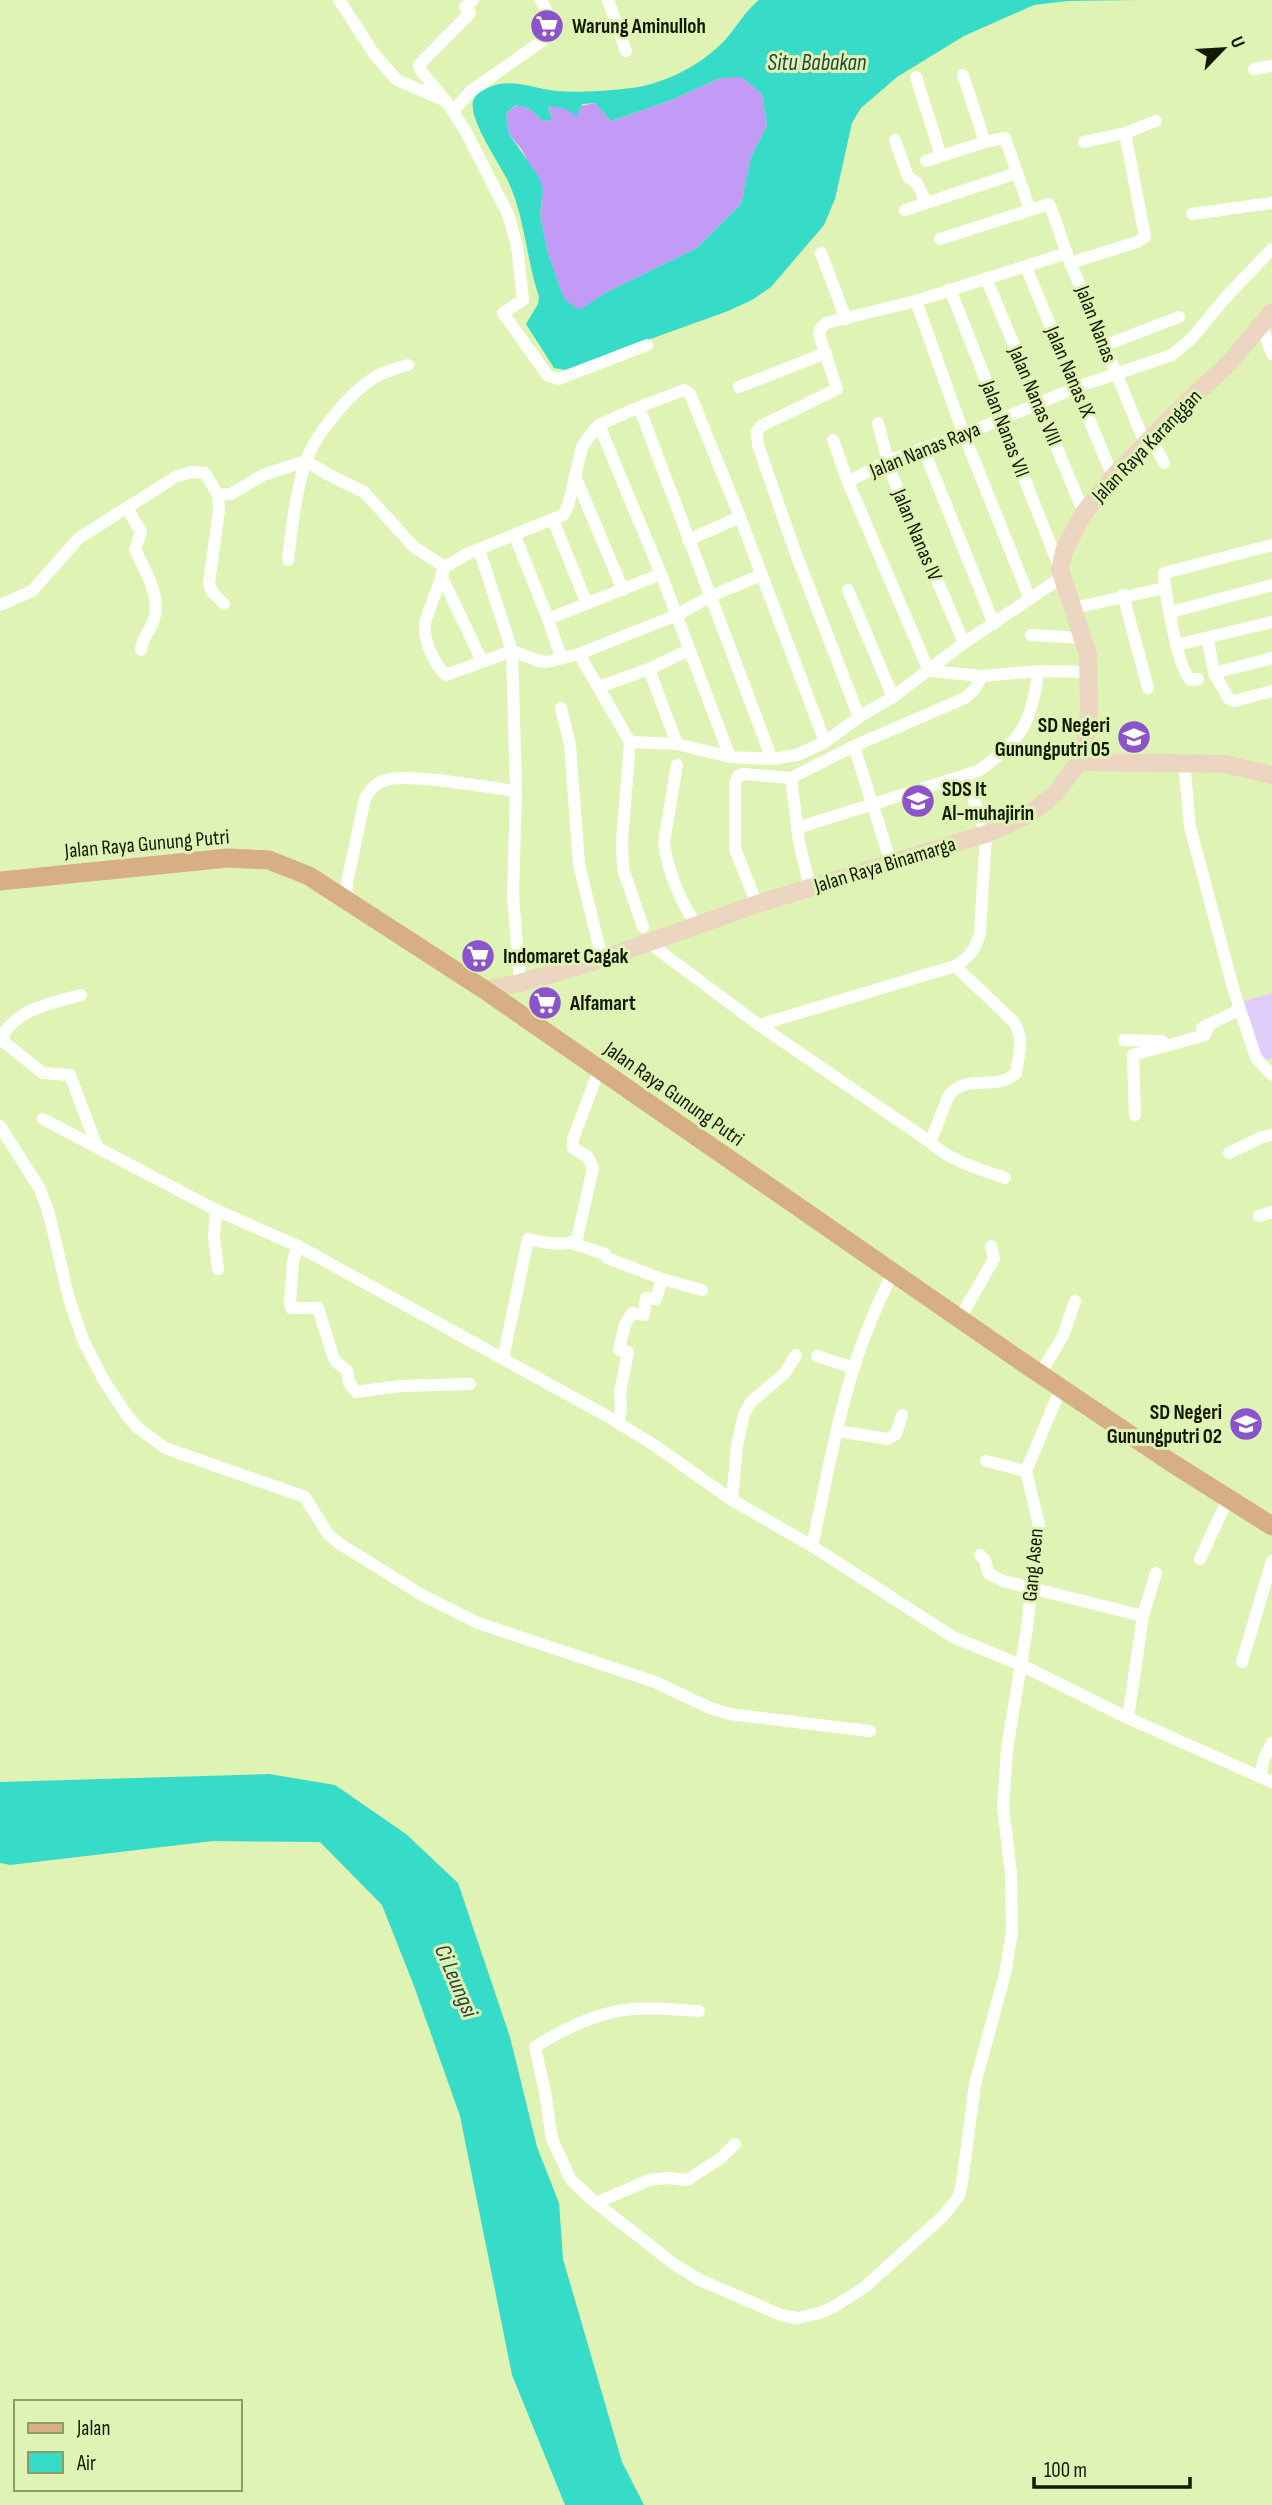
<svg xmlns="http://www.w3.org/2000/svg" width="1272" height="2505" viewBox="0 0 1272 2505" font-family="'Sofia Sans Condensed',sans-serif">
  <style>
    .green { fill: #dfcef9 }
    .forest { fill: #c29bf7 }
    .water { fill: #36dcc7; fill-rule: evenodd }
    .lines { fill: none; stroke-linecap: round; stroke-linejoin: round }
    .street { stroke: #fff; stroke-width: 12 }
    .secondary { stroke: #ecd6c2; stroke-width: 18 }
    .primary { stroke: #d8ae84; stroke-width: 19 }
    .labels { text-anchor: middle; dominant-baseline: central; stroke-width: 6; stroke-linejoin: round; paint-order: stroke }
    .poi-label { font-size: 21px; font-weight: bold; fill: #131a03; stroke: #dff3b4; text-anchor: start }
    .street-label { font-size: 21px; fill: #131a03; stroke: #dff3b4 }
    .water-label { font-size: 23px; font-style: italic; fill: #28423d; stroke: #dff3b4 }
  </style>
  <rect width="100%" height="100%" fill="#dff3b4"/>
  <polygon class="green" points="1272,993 1272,1058 1263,1062 1241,1002"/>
  <polygon class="forest" points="742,76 762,94 767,126 751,157 741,204 697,248 607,292 579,311 564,300 547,250 540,214 543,191 522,150 509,134 506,113 517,105 530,109 543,121 552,120 548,105 565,109 595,103 611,121 669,101 720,78"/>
  <g class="water">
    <path d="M759,0H1139L1067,1L1034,5L964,36L897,77L861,108L852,123L835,199L824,225L771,287L752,300L728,311L565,370L554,368L526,324L538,304L539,297C526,259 525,215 507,179C498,161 469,120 473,101C475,96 479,92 484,90C509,76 530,88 556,91C580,93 607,91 631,88C663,85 703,64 725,40C737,27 744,12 759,0ZM742,77L762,94L767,126L751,157L741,204L697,248L607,292L579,310L564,299L547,250L540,214L543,191L539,177L509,134L506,113L516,105L530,109L543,121L552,120L548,106L565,109L577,116L582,104L595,103L611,121L669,101L720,78Z"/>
    <polygon points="269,1774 335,1785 406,1834 458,1883 510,2037 537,2147 559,2203 563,2259 622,2462 644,2505 565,2505 512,2375 460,2116 414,1986 382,1905 320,1842 213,1841 10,1865 0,1863 0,1782"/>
  </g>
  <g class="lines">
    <g class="street">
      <polyline points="339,0 375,55 397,80 446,101 465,130 508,214 517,246 523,300 503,313 548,376 559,379 647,345"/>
      <polyline points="608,0 626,51"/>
      <polyline points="1254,69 1272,66"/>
      <polyline points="963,75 985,142"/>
      <polyline points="916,77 941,156"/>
      <polyline points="445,100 421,71 419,65 470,13 465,7 473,0"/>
      <polyline points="453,111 471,91 552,34 554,26 541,0"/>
      <polyline points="895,140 908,177 917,183 926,202"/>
      <polyline points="1084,142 1125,133 1156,121"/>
      <polyline points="926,161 985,142 1005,138 1030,210"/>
      <polyline points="905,210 1017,173"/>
      <polyline points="1192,214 1272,203"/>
      <path d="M940,239L1049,204C1058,224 1063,245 1071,265C1097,324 1120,384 1145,443"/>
      <polyline points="821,253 846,319"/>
      <polyline points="1070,263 1137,242 1145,237 1125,133"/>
      <polyline points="1026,267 1113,477"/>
      <polyline points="986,278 1084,513"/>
      <polyline points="950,289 1060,569"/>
      <polyline points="916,301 964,435 1030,599"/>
      <polyline points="1265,334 1272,354"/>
      <polyline points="1103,346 1179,317"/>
      <polyline points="739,387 826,353"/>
      <polyline points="639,407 772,759"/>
      <polyline points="878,423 891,473 964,643"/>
      <polyline points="599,425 661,574 730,757"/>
      <polyline points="1151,438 1164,463"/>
      <polyline points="833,440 848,482 929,671 982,676 1038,671 1090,672"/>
      <polyline points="923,448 994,624"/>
      <polyline points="306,461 329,475 364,492 414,547 445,567"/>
      <polyline points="575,476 623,590"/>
      <polyline points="848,482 887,461 964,435 1077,387 1172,355 1192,338 1226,297 1272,249"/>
      <polyline points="218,495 231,494 263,475 306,461"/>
      <path d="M127,508L141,532L135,549C145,572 164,599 152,624C148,634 142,639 141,650"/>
      <polyline points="553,520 587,604"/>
      <polyline points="515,536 548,619 561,657"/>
      <polyline points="688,540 740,517"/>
      <polyline points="479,549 512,651 539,661 547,662 579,654 677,615 709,597 761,575"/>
      <path d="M288,560C292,528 295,495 305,464C314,435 351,391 377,376C386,371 398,368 408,365"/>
      <polyline points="441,575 482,661"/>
      <polyline points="848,590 893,697"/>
      <polyline points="1123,595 1148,688"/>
      <polyline points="0,605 32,591 79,538 177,476 192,472 205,473 218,495 219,511 209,583 212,592 224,604"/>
      <polyline points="1073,608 1165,588"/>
      <polyline points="1171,612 1272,585"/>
      <polyline points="548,619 661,574"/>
      <polyline points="1031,635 1083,638"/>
      <polyline points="1208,640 1214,673 1229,699 1234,701 1272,691"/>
      <polyline points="1176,645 1272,622"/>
      <polyline points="579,654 630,742 677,744 730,757 772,759 797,755 825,742 859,717 893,697 964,643 1062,577"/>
      <polyline points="649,669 677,744"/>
      <polyline points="1214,673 1272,658"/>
      <path d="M1198,679L1191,680C1178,671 1165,592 1164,573L1272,545"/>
      <polyline points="599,687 649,669 689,650"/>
      <polyline points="561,708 570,745 579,864 602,959"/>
      <polyline points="859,717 793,546 758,445 757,431 761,426 837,389 819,334 821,328 826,323 916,301 1067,253"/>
      <polyline points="630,742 622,841 623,869 643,927"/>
      <polyline points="854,746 965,698 975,689 982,676"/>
      <polyline points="1184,762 1190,827 1234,991 1256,1058 1272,1075"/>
      <path d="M677,765L664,842C667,870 681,903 697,926"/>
      <polyline points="791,778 854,746 891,863"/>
      <polyline points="791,778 799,842 810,888"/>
      <path d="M797,828L978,771C1020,742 1033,722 1038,671"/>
      <path d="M346,901L347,883L365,798C370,790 376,783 385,780C412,773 485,787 516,791"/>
      <polyline points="757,904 735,849 735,783 738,776 744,774 791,778"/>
      <path d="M649,943L759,1025L930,1142C951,1162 978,1168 1005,1178"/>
      <path d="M520,983L513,896L516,791L512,651L446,675C433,663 423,639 425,622L445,567L467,554L563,515L568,506L582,447L593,431L599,425L639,407L684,390L690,394L740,517L825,742"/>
      <path d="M81,995C52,1003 19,1008 3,1035L5,1043L43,1073L70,1075L97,1147"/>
      <path d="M759,1025L955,966C970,957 976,949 980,932L986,834L965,776"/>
      <polyline points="1202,1028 1239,1010"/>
      <polyline points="1124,1040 1162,1041"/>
      <polyline points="1135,1115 1133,1055 1205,1035 1208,1026"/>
      <polyline points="43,1119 216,1210 298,1246 607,1416 654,1445 732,1500 812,1546 953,1637 1021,1665 1128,1718 1272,1782"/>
      <polyline points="0,1126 40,1189 49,1214 69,1299 83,1340 103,1379 126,1414 137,1427 165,1448 305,1497 328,1534 340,1544 422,1595 478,1623 655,1682 710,1708 729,1714 870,1731"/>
      <path d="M930,1142L949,1095C967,1073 997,1092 1016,1073C1019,1053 1025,1038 1013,1021L955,966"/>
      <polyline points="1229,1153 1262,1137 1272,1135"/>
      <polyline points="216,1210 214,1237 218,1269"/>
      <polyline points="1259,1216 1272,1212"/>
      <polyline points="571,1243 605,1254 607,1258 662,1279"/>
      <polyline points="298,1246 293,1261 290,1303 291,1308 318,1308 333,1356 336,1362 347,1370 349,1383 356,1392 400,1386 470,1384"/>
      <polyline points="960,1318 994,1259 991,1246"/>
      <polyline points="817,1356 854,1368"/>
      <path d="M503,1359L528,1239C543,1242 564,1248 577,1239L593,1168L588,1157L573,1148V1139L599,1070"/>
      <polyline points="1040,1374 1063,1336 1075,1301"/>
      <polyline points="619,1423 621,1407 620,1392 628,1352 619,1350 625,1324 632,1313 644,1315 646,1298 656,1299 662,1279 702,1290"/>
      <polyline points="837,1431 888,1439 896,1434 902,1415"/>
      <polyline points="986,1461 1026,1471"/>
      <polyline points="732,1500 737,1446 744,1414 751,1402 785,1373 796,1355"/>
      <path d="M812,1546C826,1484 836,1421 856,1361C866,1330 879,1301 893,1272"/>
      <polyline points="980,1555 985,1560 988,1573 1003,1581 1143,1616 1156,1573"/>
      <polyline points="1200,1559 1228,1499"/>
      <polyline points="1242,1662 1272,1561"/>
      <polyline points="1128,1718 1143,1616"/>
      <polyline points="1260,1777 1264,1758 1272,1743"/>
      <path d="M699,2011C678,2010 654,2007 633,2009C598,2012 563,2029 535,2047L545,2092L552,2139L571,2180L596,2203L674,2264L698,2279L781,2315L798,2318L820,2313L835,2306L865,2287L943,2216L959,2196L962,2183L975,2084L1005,1974L1012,1932L1011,1873L1003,1807L1007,1749L1027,1628L1039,1525L1026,1471L1061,1388"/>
      <polyline points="596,2203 649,2180 668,2178 687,2180 721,2158 735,2144"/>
    </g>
    <g class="secondary">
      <polyline points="1079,762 1225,764 1272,775"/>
      <polyline points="485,990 520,983 602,959 757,904 986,834 1028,815 1055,794 1079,762 1087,733 1089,710 1088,655 1060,569 1065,548 1084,513 1113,477 1176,413 1230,362 1272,312"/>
    </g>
    <polyline class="primary" points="0,881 228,858 269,860 309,876 485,990 1015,1357 1172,1463 1272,1526"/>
  </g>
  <defs>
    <g id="supermarket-disc" transform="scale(1.75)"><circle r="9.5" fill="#8b54cb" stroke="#dff3b4"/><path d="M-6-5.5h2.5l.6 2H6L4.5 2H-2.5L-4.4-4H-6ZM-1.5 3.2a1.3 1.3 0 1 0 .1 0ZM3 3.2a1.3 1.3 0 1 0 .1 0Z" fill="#fff"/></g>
    <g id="school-disc" transform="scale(1.75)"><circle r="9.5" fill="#8b54cb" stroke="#dff3b4"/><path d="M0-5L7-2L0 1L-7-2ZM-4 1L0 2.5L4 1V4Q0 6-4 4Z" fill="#fff"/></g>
  </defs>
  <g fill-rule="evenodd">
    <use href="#supermarket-disc" x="547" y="26"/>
    <use href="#school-disc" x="1134" y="737"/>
    <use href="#school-disc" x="918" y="801"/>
    <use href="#supermarket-disc" x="478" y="956"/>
    <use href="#supermarket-disc" x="545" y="1003"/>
    <use href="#school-disc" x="1246" y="1424"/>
  </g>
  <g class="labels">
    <g class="poi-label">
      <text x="572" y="26">Warung Aminulloh</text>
      <text x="1110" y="725" text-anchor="end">SD Negeri<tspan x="1110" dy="24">Gunungputri 05</tspan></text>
      <text x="942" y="789">SDS It<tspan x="942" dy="24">Al-muhajirin</tspan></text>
      <text x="503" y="956">Indomaret Cagak</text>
      <text x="570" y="1003">Alfamart</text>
      <text x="1222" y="1412" text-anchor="end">SD Negeri<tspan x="1222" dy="24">Gunungputri 02</tspan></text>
    </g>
    <g class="street-label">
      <text transform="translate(1096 324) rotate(69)">Jalan Nanas</text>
      <text transform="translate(1070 372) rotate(67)">Jalan Nanas IX</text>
      <text transform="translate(1035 396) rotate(67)">Jalan Nanas VIII</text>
      <text transform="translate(1005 429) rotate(69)">Jalan Nanas VII</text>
      <text transform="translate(1147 446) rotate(-46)">Jalan Raya Karanggan</text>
      <text transform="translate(925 450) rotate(-22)">Jalan Nanas Raya</text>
      <text transform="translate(917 535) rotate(67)">Jalan Nanas IV</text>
      <text transform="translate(147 844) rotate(-5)">Jalan Raya Gunung Putri</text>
      <text transform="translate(885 865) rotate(-17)">Jalan Raya Binamarga</text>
      <text transform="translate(674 1094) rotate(35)">Jalan Raya Gunung Putri</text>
      <text transform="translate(1033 1565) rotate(-85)">Gang Asen</text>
    </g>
    <g class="water-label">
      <text x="817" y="63">Situ Babakan</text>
      <text transform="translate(456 1981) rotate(67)">Ci Leungsi</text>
    </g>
  </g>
  <rect x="14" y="2400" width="228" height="91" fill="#dff3b4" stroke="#8d9c6d" stroke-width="2"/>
  <rect x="28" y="2423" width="35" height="10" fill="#d8ae84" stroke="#8d9c6d" stroke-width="2"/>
  <text x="77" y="2435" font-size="21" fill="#131a03">Jalan</text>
  <rect x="28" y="2452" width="35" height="21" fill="#36dcc7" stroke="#8d9c6d" stroke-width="2"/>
  <text x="77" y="2470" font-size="21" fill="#131a03">Air</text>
  <g transform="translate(1223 49) rotate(65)" stroke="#dff3b4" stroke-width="5" paint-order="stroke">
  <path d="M0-5L12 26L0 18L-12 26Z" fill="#131a03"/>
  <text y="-10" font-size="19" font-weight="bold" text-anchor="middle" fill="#131a03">U</text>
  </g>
  <path d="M1034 2477v10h156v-10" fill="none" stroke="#131a03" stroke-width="3.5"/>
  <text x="1044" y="2477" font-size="21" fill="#131a03" stroke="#dff3b4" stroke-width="5" paint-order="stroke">100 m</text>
</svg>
